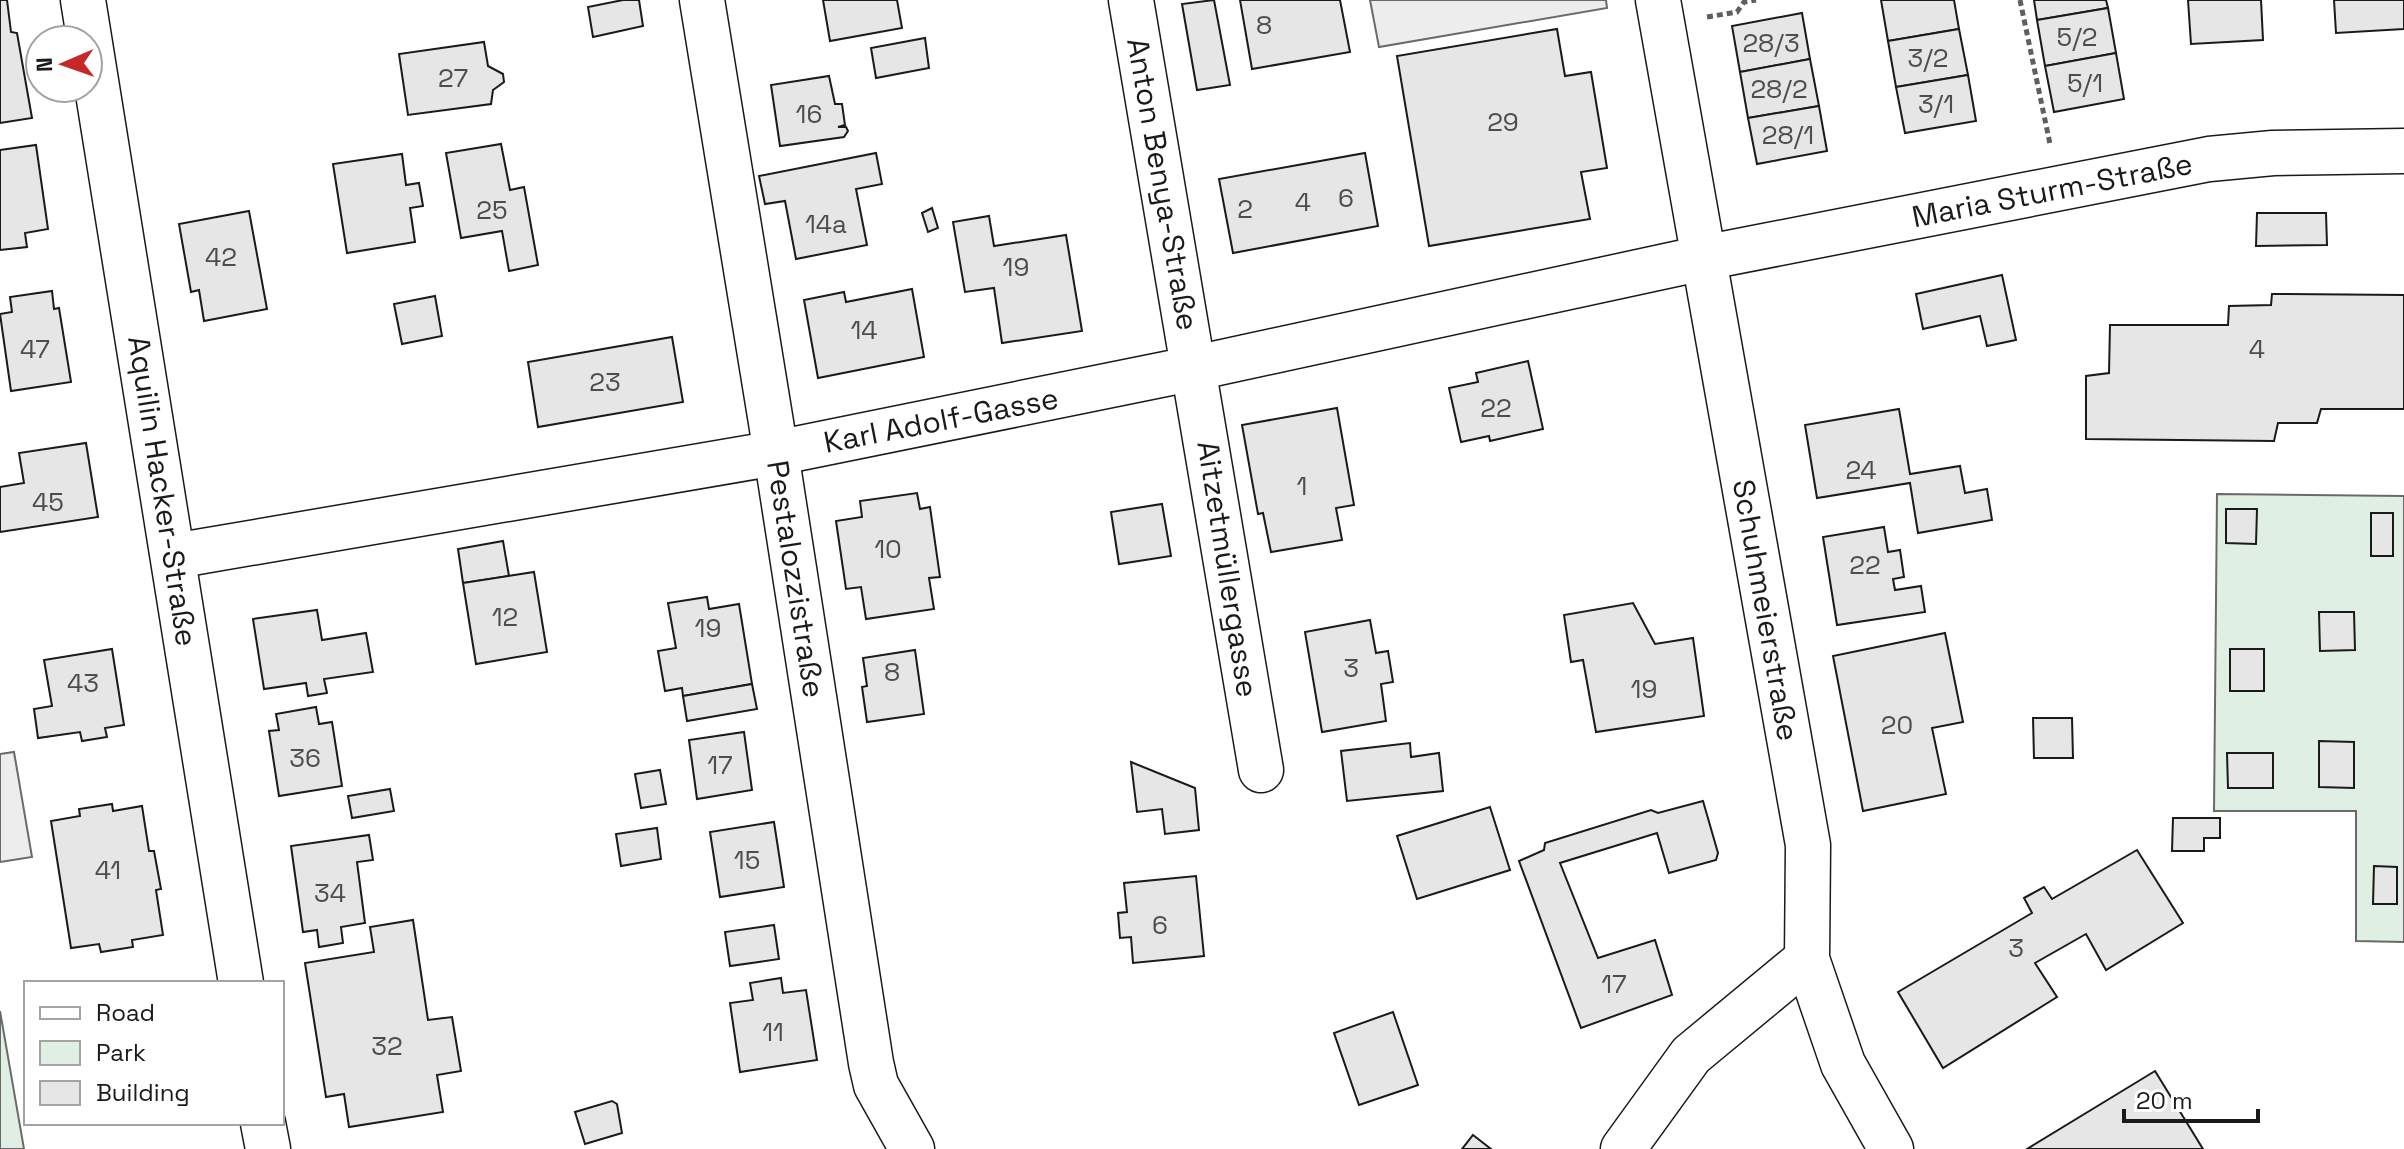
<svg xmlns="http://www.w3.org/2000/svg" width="2404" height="1149" viewBox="0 0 2404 1149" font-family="'Space Grotesk',sans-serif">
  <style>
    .green { fill: #e0efe3; stroke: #6a6a6a; stroke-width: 2 }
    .parking { fill: #ededed; stroke: #6a6a6a; stroke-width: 2 }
    .building { fill: #e6e6e6; stroke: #1a1a1a; stroke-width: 2 }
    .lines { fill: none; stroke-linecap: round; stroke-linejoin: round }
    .minor-casing { stroke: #1a1a1a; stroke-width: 47 }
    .path { stroke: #5f5f5f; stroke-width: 5; stroke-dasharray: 6 4; stroke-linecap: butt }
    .minor { stroke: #fff; stroke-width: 44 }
    .labels { text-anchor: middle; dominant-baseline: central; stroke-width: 6; stroke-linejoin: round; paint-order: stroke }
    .number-label { font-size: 26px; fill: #4d4d4d }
    .street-label { font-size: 30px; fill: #1a1a1a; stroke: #fff }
  </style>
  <rect width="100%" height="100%" fill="#fff"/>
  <g class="green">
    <polygon points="2217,494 2404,496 2404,942 2356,941 2356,811 2214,811"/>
    <polygon points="0,1011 24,1149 0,1149"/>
  </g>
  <g class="parking">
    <polygon points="1370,0 1606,0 1607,8 1379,47"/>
    <polygon points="14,752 32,857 0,862 0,754"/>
  </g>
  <g class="building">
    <polygon points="0,0 7,0 11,32 17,33 32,118 0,123"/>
    <polygon points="623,0 639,0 643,26 593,37 588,7"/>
    <polygon points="823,0 897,0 902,28 830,41"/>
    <polygon points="1214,0 1230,85 1197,90 1182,4"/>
    <polygon points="1240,0 1340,0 1350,52 1252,69"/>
    <polygon points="1881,0 1954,0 1959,29 1888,41"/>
    <polygon points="2034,0 2106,0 2108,8 2037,20"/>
    <polygon points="2188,0 2261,0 2263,40 2191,44"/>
    <polygon points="2334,0 2404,0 2404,29 2336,33"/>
    <polygon points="2108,8 2116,53 2045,66 2037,20"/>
    <polygon points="1802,13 1810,59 1740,72 1732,26"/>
    <polygon points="1557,29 1565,76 1591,72 1607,168 1581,172 1590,219 1429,246 1397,56"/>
    <polygon points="1959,29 1968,75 1896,87 1888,41"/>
    <polygon points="925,38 929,68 876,78 871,48"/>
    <polygon points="484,42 488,66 503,74 504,82 493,90 491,104 408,115 399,54"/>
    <polygon points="2116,53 2124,99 2054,112 2045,66"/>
    <polygon points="1810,59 1819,106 1748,118 1740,72"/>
    <polygon points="1968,75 1976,121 1905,133 1896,87"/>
    <polygon points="829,76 835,104 842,104 845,125 838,127 846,127 848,131 844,137 780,146 771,85"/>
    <polygon points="1819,106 1827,151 1757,164 1748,118"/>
    <polygon points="501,144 510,190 524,187 538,265 509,271 502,231 461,238 446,153"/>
    <polygon points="36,145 48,229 25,233 27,247 0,250 0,150"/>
    <polygon points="876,153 882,184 856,189 867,245 796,259 785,201 765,204 759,176"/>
    <polygon points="1365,153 1378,226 1233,253 1219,179"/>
    <polygon points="402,154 406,185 419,183 423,206 410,208 415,242 347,253 333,164"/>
    <polygon points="932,208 938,228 928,232 922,213"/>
    <polygon points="249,211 267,309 204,321 199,290 191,292 179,224"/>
    <polygon points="2257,213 2326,213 2327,245 2256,246"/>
    <polygon points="989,216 994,246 1066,235 1082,331 1002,343 994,288 965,292 953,222"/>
    <polygon points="2002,275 2016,340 1987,346 1980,316 1923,329 1916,294"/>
    <polygon points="912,289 924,357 818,378 804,300 844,292 846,302"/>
    <polygon points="52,291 54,309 59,308 71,382 11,391 0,314 12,312 10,297"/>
    <polygon points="2272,294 2404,295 2404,409 2321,409 2317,423 2278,423 2274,441 2086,439 2086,376 2109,373 2110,325 2228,325 2229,306 2271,305"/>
    <polygon points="435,296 442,336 402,344 394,304"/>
    <polygon points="672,337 683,402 538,427 528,362"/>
    <polygon points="1528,361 1543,429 1490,441 1489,436 1461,442 1449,388 1478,382 1476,373"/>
    <polygon points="1337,408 1354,505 1336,508 1342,540 1271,552 1263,513 1258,514 1242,425"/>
    <polygon points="1899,409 1910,474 1960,466 1965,493 1987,489 1992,520 1918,533 1910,483 1817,498 1805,425"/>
    <polygon points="86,443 98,517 0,532 0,487 24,483 19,453"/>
    <polygon points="917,493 920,509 930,507 940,577 929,578 934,609 866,619 861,587 846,589 836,521 862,517 860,501"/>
    <polygon points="1162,504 1171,556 1119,564 1111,512"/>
    <polygon points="2226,509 2257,509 2256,544 2226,543"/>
    <rect x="2371" y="513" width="22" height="43"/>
    <polygon points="1884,527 1888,552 1900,550 1904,577 1893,579 1895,590 1921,586 1925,612 1837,625 1823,537"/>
    <polygon points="503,541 509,576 463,583 458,549"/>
    <polygon points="534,572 547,652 476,664 463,583"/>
    <polygon points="707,597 709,609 739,604 752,684 683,696 682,688 665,691 658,651 676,648 668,603"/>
    <polygon points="1633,603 1655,644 1693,638 1704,716 1596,732 1583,660 1571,662 1564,615"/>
    <polygon points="317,610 322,640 366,633 373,672 324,679 327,693 308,696 306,683 264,689 253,619"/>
    <polygon points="2319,612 2354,612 2355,650 2320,651"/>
    <polygon points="1370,620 1376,653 1388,651 1393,682 1381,684 1386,721 1322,732 1305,632"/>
    <polygon points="1945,633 1963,722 1932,728 1946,794 1863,811 1833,656"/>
    <polygon points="112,649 124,725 105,728 107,737 82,741 80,732 38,738 34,709 52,706 44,660"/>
    <rect x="2230" y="649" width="34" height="42"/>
    <polygon points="915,650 924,714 867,722 862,687 867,686 863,658"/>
    <polygon points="752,684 757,709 687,721 683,696"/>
    <polygon points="316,707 319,724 332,722 342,786 279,796 269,731 279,730 276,714"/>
    <polygon points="2033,718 2072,718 2073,758 2034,758"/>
    <polygon points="744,732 752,790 697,799 689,740"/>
    <polygon points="2319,741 2354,742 2354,788 2319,787"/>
    <polygon points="1410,743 1411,757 1439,753 1443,791 1347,801 1341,751"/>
    <polygon points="2227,753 2273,753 2273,788 2228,788"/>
    <polygon points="1131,762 1195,788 1199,830 1165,834 1162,809 1137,812"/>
    <polygon points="660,770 666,804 641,808 635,774"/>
    <polygon points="390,789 394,811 352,818 348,796"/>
    <polygon points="1703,801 1718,853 1716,860 1669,873 1657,833 1560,863 1598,958 1655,940 1672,995 1581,1028 1519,861 1544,850 1545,843 1651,810 1658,813"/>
    <polygon points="112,804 113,811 142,806 149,851 154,851 161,889 156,890 163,935 132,940 133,947 101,952 99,944 71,948 51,821 80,816 79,809"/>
    <polygon points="1490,807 1510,870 1417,899 1397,836"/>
    <polygon points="2173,818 2220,818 2220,838 2204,838 2204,851 2172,851"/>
    <polygon points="774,822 784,887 720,897 710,832"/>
    <polygon points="657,828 661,859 621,866 616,834"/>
    <polygon points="369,835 373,860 357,862 365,923 341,927 343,943 319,947 317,930 303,932 291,846"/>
    <polygon points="2137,850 2183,923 2106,970 2086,934 2035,963 2057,997 1943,1068 1898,992 2032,913 2024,898 2044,887 2052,899"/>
    <polygon points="2374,866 2397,867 2397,904 2373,904"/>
    <polygon points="1196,876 1204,956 1133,963 1131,937 1120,938 1118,913 1127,912 1124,883"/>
    <polygon points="413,920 428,1020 452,1017 461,1071 437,1075 443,1112 349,1127 344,1094 326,1097 305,963 374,952 370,927"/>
    <polygon points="774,925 779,959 730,966 725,932"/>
    <polygon points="781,978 783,993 806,990 817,1060 740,1072 730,1003 753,1000 750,983"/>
    <polygon points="1393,1012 1418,1085 1359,1105 1334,1033"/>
    <polygon points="2155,1071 2203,1149 2027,1149"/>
    <polygon points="612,1101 617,1104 622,1133 585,1144 575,1112"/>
    <polygon points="1473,1135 1491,1149 1462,1149"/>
  </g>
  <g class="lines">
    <g class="minor-casing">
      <g id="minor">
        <polyline points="83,0 241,983"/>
        <polyline points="702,0 776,453 871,1063 876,1085 912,1149"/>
        <polyline points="1131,0 1261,770"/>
        <polyline points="1658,0 1808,845 1807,959 1843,1064 1891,1149"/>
        <polyline points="174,556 776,453 1195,368 1703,258 2209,159 2273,153 2404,151"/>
        <polyline points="263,1123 268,1149"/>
        <polyline points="1623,1149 1691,1055 1807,959"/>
      </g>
    </g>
    <g class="path">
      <polyline points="2020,0 2050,144"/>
      <polyline points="1707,17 1737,12 1744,2 1756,0"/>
    </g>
    <use href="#minor" class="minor"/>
  </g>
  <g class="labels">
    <g class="number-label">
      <text x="1264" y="25">8</text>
      <text x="2077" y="37">5/2</text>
      <text x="1771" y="43">28/3</text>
      <text x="1928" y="58">3/2</text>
      <text x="453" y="78">27</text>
      <text x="2085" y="83">5/1</text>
      <text x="1779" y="89">28/2</text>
      <text x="1936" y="104">3/1</text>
      <text x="809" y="114">16</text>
      <text x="1503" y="122">29</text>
      <text x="1788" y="135">28/1</text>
      <text x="1346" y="198">6</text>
      <text x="1303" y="202">4</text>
      <text x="1245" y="209">2</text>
      <text x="492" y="210">25</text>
      <text x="826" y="224">14a</text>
      <text x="221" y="257">42</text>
      <text x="1016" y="267">19</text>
      <text x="864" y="330">14</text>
      <text x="35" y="349">47</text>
      <text x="2257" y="349">4</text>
      <text x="605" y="382">23</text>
      <text x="1496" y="408">22</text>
      <text x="1861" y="470">24</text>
      <text x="1302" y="486">1</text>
      <text x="48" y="502">45</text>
      <text x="888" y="549">10</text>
      <text x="1865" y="565">22</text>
      <text x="505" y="617">12</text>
      <text x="708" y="628">19</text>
      <text x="1351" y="668">3</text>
      <text x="892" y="672">8</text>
      <text x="83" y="683">43</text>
      <text x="1644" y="689">19</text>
      <text x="1897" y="725">20</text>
      <text x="305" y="758">36</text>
      <text x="720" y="765">17</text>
      <text x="747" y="860">15</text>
      <text x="108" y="870">41</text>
      <text x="330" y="893">34</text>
      <text x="1160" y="925">6</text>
      <text x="2016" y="948">3</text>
      <text x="1614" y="984">17</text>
      <text x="773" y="1032">11</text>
      <text x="387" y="1046">32</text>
    </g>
    <g class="street-label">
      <text transform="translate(1163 184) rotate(80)">Anton Benya-Straße</text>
      <text transform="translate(2052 190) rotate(-11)">Maria Sturm-Straße</text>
      <text transform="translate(941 420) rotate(-11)">Karl Adolf-Gasse</text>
      <text transform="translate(163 491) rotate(81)">Aquilin Hacker-Straße</text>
      <text transform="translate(1228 569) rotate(81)">Aitzetmüllergasse</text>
      <text transform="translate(796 579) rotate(81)">Pestalozzistraße</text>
      <text transform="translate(1766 610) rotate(80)">Schuhmeierstraße</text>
    </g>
  </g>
  <rect x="24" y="981" width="260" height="144" fill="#ffffff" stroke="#a3a3a3" stroke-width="2"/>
  <rect x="40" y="1007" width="40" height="12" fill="#ffffff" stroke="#a3a3a3" stroke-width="2"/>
  <text x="96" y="1021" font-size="24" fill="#1a1a1a">Road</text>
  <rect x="40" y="1041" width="40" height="24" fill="#e0efe3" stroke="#a3a3a3" stroke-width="2"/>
  <text x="96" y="1061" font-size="24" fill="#1a1a1a">Park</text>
  <rect x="40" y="1081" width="40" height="24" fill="#e6e6e6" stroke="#a3a3a3" stroke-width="2"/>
  <text x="96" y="1101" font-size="24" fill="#1a1a1a">Building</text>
  <g transform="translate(64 64) rotate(268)"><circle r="38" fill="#ffffff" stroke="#a3a3a3" stroke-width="2"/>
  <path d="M0-6L14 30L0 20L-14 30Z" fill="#c62828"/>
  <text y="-12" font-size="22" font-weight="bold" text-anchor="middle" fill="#1a1a1a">N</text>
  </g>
  <path d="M2124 1109v12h134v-12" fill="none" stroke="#1a1a1a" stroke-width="4"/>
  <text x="2136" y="1109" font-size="24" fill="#1a1a1a" stroke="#ffffff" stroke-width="6" paint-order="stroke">20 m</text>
</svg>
